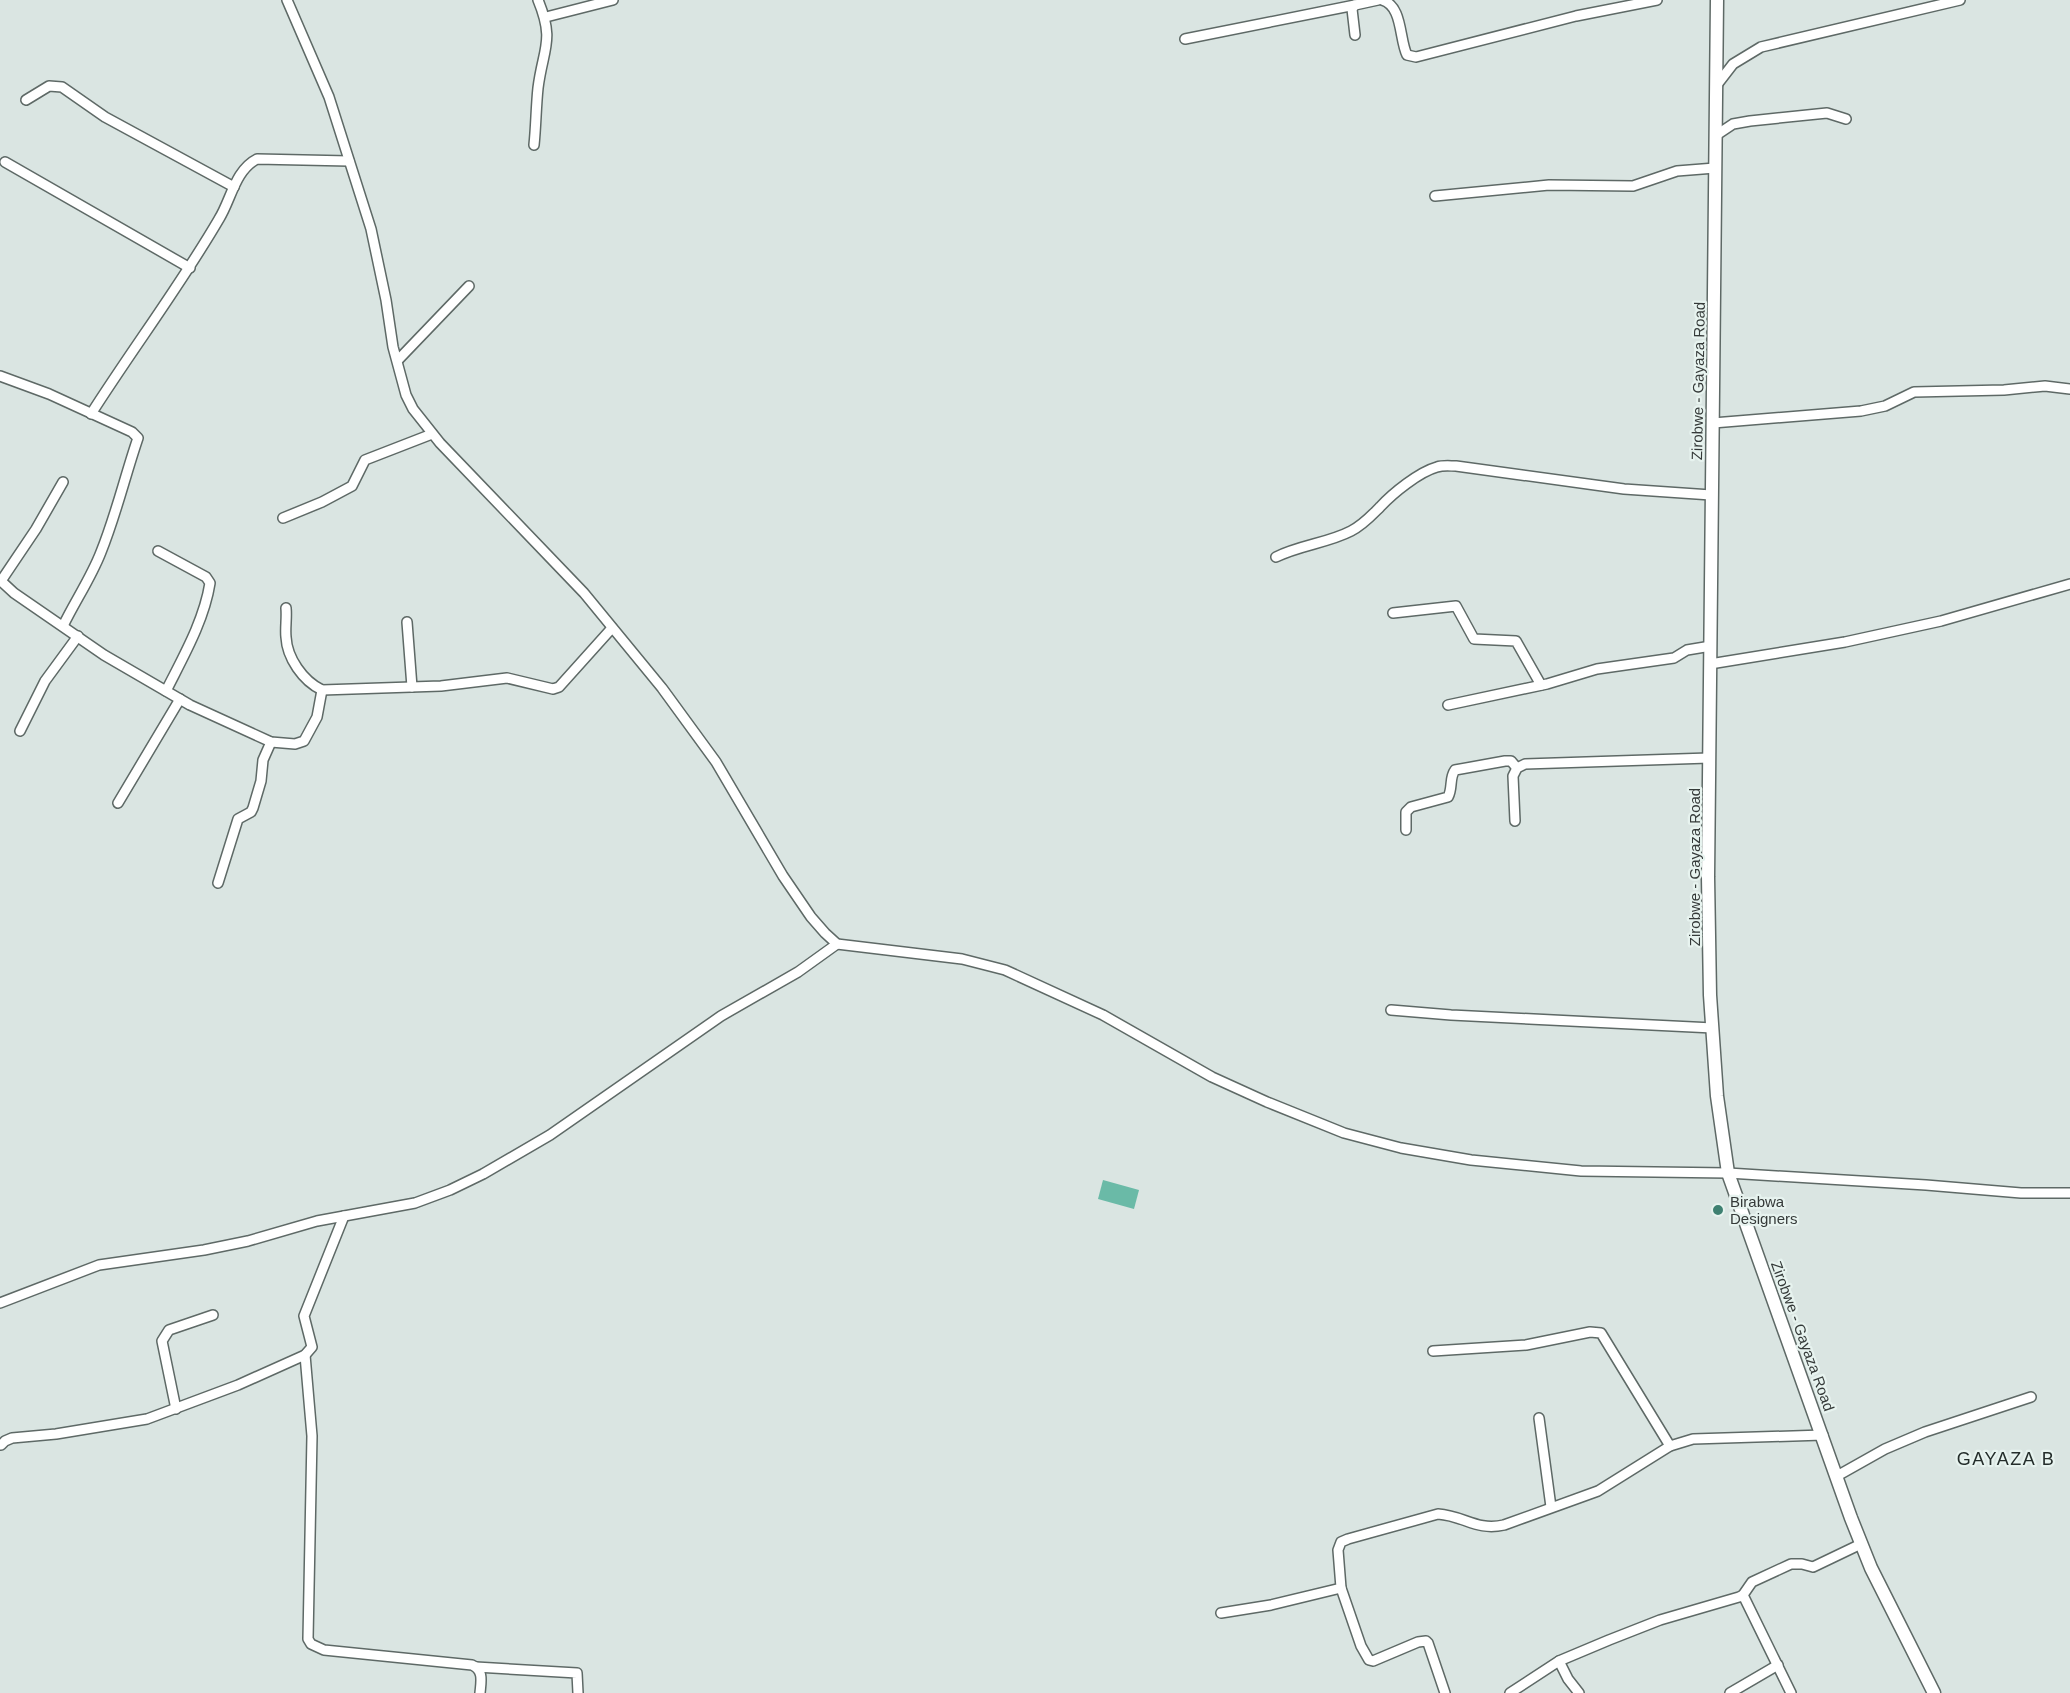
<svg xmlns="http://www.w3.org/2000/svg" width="2070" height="1693" viewBox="0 0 2070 1693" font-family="Helvetica,sans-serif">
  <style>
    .water { fill: #6abaa7 }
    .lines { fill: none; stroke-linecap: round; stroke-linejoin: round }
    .minor-casing { stroke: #5e6966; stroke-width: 12 }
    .tertiary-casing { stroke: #5e6966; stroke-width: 15 }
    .minor { stroke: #fff; stroke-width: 9 }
    .tertiary { stroke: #fff; stroke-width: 12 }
    .poi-dot { fill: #3e8071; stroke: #e7f3ef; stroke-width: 2 }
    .labels { text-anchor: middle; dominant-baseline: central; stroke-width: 4.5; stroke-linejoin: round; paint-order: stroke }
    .street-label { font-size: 15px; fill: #353a39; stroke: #e7f3ef }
    .poi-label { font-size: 15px; fill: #353a39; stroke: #e7f3ef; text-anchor: start }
    .quarter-label { font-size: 18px; letter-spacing: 1.5px; fill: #242d2b; stroke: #e7f3ef }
  </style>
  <rect width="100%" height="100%" fill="#dae5e2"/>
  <polygon class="water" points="1103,1180 1139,1190 1134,1209 1098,1199"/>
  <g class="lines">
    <g class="minor-casing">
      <g id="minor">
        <polyline points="287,0 329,97 371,229 386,300 393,347 406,395 413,409 440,443 584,593 662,688 716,762 783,876 811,917 825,933 837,944 962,959 1005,970 1103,1015 1212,1077 1267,1102 1344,1133 1401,1148 1471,1160 1581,1171 1728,1173 1926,1185 2021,1193 2070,1193"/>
        <path d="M1382,0C1403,6 1399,39 1407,55L1416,57L1576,16L1657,0"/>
        <polyline points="546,17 613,0"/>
        <polyline points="1355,35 1352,9 1355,5 1378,0"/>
        <polyline points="1185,39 1355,5"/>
        <polyline points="1716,86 1733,64 1761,47 1960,0"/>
        <polyline points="26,100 49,86 62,87 105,117 234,187"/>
        <polyline points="1715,136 1733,124 1750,121 1827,113 1846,119"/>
        <path d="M534,145C536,126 536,107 538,88C543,48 555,41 538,0"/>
        <polyline points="5,162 190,268"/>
        <polyline points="1435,196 1549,185 1633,186 1677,171 1715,168"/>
        <polyline points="398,360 469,286"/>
        <path d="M0,376L49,394L132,432L138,438C125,476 116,515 101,552C91,578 75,601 63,626"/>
        <path d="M91,414C133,348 180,286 219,219C231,200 235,170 257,159L349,161"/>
        <polyline points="1713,423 1861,411 1885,406 1914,392 2004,390 2045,386 2070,389"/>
        <polyline points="283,518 322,502 352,486 365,460 432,434"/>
        <path d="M158,551L206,577L210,583C204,621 183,657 166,691"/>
        <path d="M1276,557C1300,545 1328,543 1351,531C1363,525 1371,516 1380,507C1393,493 1419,472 1437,467C1443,465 1450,466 1456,466L1624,489L1711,495"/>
        <polyline points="0,580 14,593 104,655 190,705 271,742 295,744 304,741 317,717 322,690"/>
        <polyline points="1,581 36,529 63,482"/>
        <path d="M286,608C287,618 285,628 286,637C287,658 303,681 322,690L441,686L507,678L553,689L559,687L612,628"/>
        <polyline points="1393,613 1456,606 1474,639 1516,641 1541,685"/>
        <polyline points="407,622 412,687"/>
        <polyline points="1710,664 1845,642 1941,621 2070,584"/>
        <polyline points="1448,705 1547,684 1597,669 1674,658 1687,650 1711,646"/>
        <polyline points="20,731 45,681 78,636"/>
        <polyline points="118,803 180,699"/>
        <polyline points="1515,821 1513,776 1517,768 1525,764 1709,758"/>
        <path d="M1406,830V812L1411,807L1448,797C1453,788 1449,778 1455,770L1505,761H1511L1517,768"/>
        <polyline points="218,883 238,819 251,812 253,808 261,781 263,760 271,742"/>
        <polyline points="1391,1010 1451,1015 1713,1028"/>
        <polyline points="0,1303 99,1265 204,1250 248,1241 317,1221 415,1203 450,1190 483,1174 550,1135 721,1016 798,972 837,944"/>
        <polyline points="1433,1351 1526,1345 1590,1332 1601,1333 1670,1446"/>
        <path d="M305,1355L312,1436L308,1639L311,1644L324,1650L472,1665C484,1670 481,1682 480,1693"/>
        <polyline points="176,1409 162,1341 169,1330 213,1315"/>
        <polyline points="1539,1418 1551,1507"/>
        <polyline points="1,1445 5,1441 12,1438 56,1434 147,1419 238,1385 305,1355 312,1347 304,1316 344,1216"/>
        <polyline points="1837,1476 1885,1449 1925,1432 2031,1397"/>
        <polyline points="1341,1588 1361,1646 1369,1660 1373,1661 1418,1642 1426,1641 1428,1643 1445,1693"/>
        <polyline points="1743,1595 1791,1693"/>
        <path d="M1221,1613L1271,1605L1341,1588L1338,1550L1341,1542L1348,1539L1438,1514C1465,1516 1476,1531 1504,1525L1598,1491L1670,1446L1693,1439L1823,1435"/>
        <polyline points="1559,1661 1568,1679 1579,1693"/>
        <polyline points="476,1667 577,1673 578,1693"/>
        <polyline points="1510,1693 1559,1661 1609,1640 1660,1620 1739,1597 1743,1595 1752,1582 1791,1564 1802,1564 1813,1567 1861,1544"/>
        <polyline points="1730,1693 1778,1665"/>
      </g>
    </g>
    <g class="tertiary-casing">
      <polyline id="tertiary" points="1717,0 1708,877 1710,995 1717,1096 1728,1173 1851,1518 1871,1568 1934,1693"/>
    </g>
    <use href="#minor" class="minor"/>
    <use href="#tertiary" class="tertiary"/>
  </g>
  <circle class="poi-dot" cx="1718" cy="1210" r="6"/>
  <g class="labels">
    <g class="street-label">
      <text transform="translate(1698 381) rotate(-89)">Zirobwe - Gayaza Road</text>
      <text transform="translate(1694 867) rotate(-90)">Zirobwe - Gayaza Road</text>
      <text transform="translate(1803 1336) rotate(70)">Zirobwe - Gayaza Road</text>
    </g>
    <g class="poi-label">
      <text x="1730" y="1201">Birabwa<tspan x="1730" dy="17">Designers</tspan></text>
    </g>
    <g class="quarter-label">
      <text x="2006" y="1459">GAYAZA B</text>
    </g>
  </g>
</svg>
